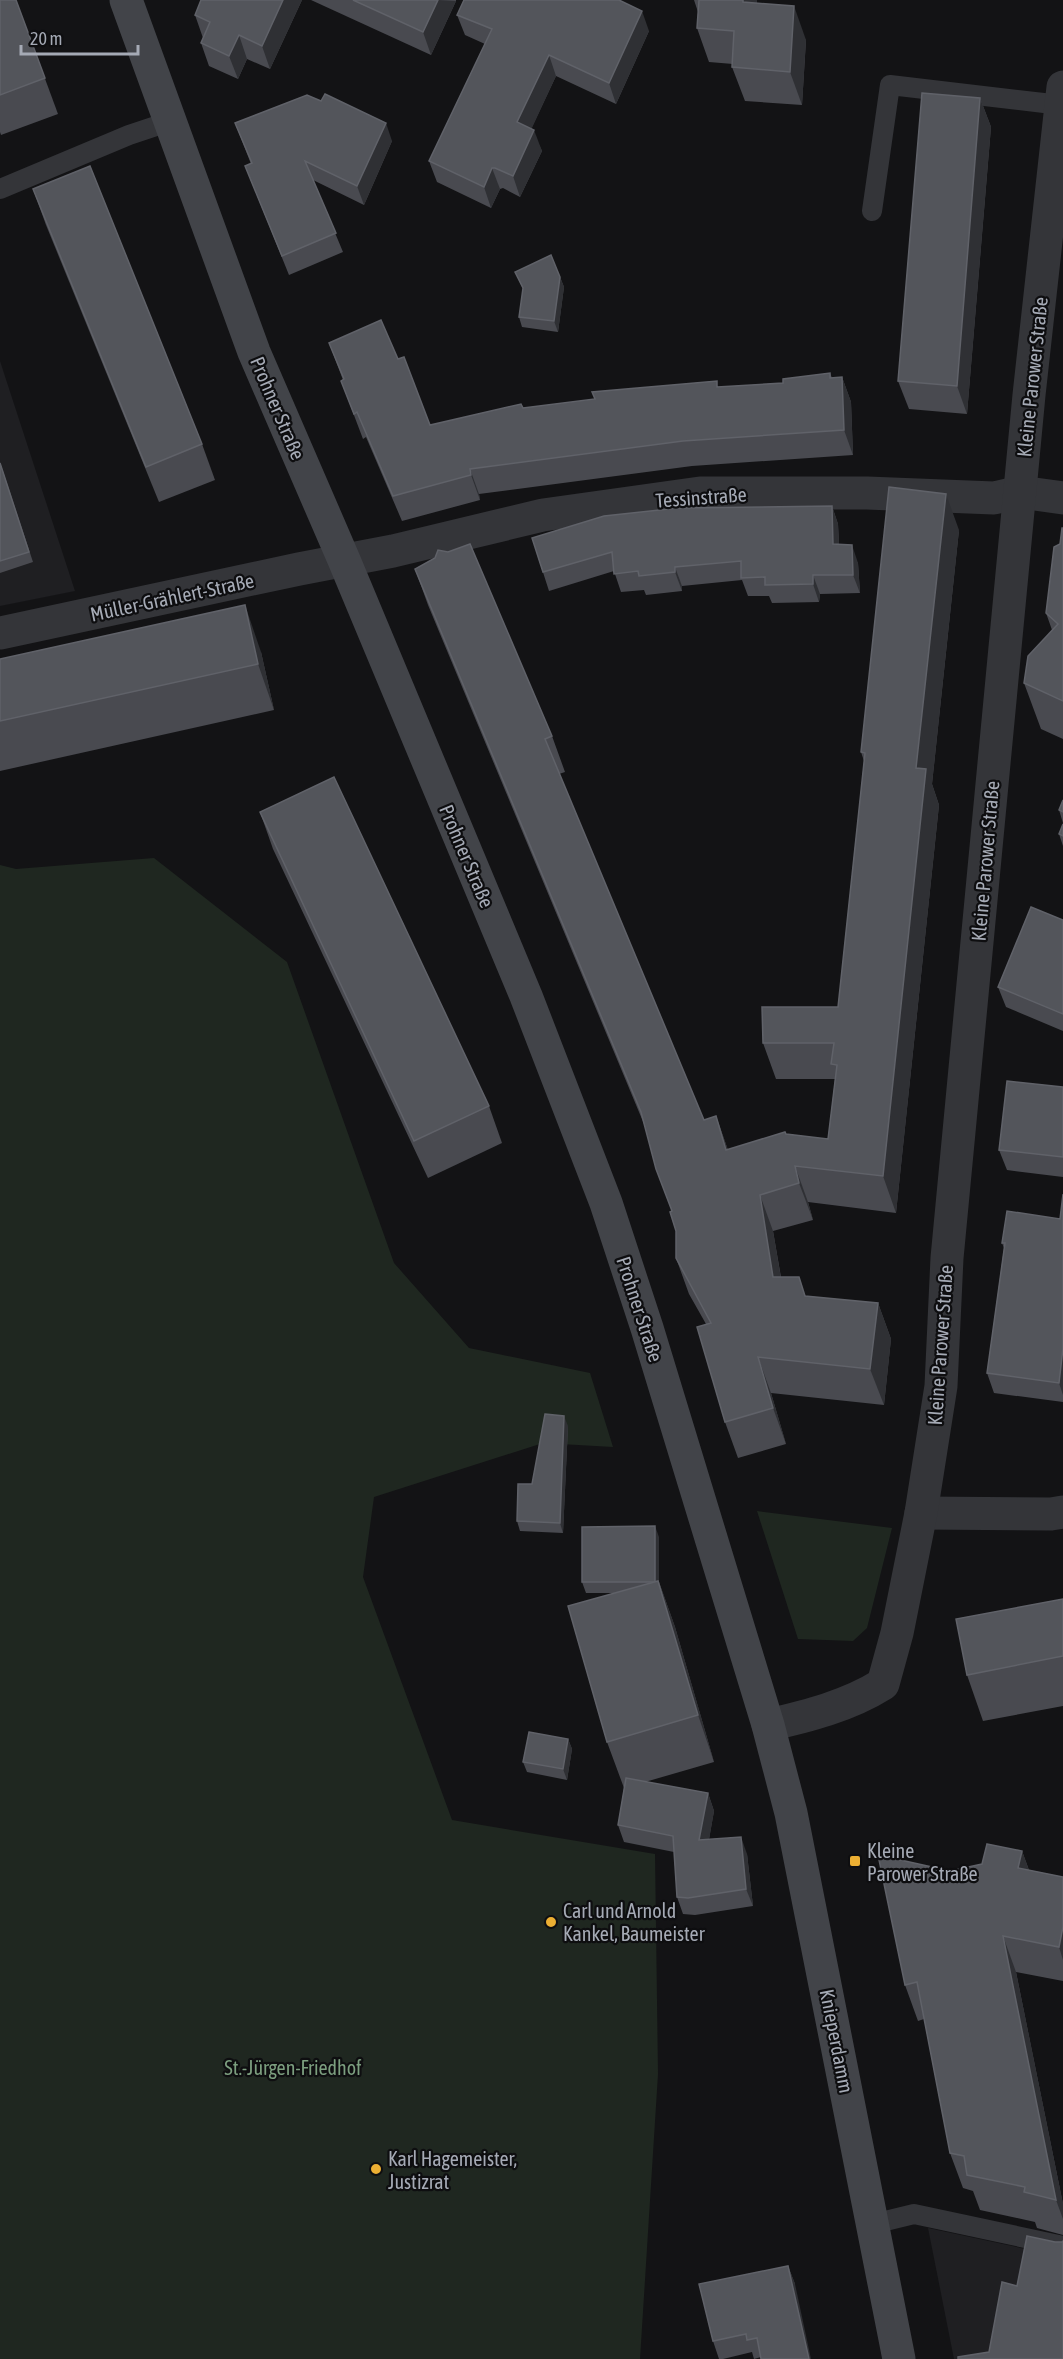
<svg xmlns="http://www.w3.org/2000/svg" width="1063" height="2359" viewBox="0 0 1063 2359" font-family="'Asap Condensed',sans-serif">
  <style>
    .built { fill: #1f1f22 }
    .green { fill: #1f2720 }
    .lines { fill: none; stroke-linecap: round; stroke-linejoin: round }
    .lane { stroke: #343539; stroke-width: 20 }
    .street { stroke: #343539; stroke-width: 33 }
    .secondary { stroke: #424449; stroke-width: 33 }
    .wall { fill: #494a50 }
    .shaded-wall { fill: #2f3034 }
    .building { fill: #53555b; stroke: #606269; stroke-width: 1.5 }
    .poi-dot { fill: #ecaf33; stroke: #0e0e10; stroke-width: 2 }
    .labels { text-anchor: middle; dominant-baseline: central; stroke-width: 4.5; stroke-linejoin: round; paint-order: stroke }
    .street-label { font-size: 20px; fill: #a5aab5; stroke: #0e0e10 }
    .poi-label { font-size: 20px; fill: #a5aab5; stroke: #0e0e10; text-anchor: start }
    .park-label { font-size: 20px; fill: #7c9f7f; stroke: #0e0e10 }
  </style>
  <rect width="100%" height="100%" fill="#131315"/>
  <g class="built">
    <polygon points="0,361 75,591 0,606"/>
    <polygon points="928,2228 1063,2257 1063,2359 954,2359"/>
  </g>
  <g class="green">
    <polygon points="154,858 287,962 394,1263 469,1348 590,1373 613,1447 543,1443 374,1497 363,1577 452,1820 655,1854 658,2074 640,2359 0,2359 0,865 16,869"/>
    <polygon points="757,1511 892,1528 867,1628 853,1641 798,1639"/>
  </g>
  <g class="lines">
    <g class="lane">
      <polyline points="0,189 129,135 171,121"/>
      <polyline points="872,211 890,85 1061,105"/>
      <polyline points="873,2224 914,2214 1063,2246"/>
    </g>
    <g class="street">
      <polyline points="0,633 299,569 393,551 543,515 700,493 867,493 994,498 1020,492 1063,498"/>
      <polyline points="921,1513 1051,1514 1063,1512"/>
      <path d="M768,1725C808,1716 848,1706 883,1684L897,1633L921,1513L941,1386L947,1258L1029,395L1063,87"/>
    </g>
    <polyline class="secondary" points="126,0 254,352 344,560 526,996 606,1203 647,1328 768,1725 791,1813 899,2359"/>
  </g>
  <g class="wall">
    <polygon points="0,0 16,0 58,114 1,135 0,132"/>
    <polygon points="302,0 270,69 247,59 238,79 209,66 201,43 203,38 195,15"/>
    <polygon points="311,0 456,0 456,1 431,55"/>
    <polygon points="694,0 757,0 757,3 806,40 802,105 745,101 732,67 733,64 709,62 697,28 698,12"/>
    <polygon points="457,15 649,31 616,104 556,76 531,129 542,151 520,197 503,188 500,189 491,208 437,182 429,161 485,44 465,35"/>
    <polygon points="980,98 991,127 967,414 909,409 898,381"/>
    <polygon points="321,101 392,141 364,205 313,180 343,252 289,275 245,166 251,164 235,123"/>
    <polygon points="33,189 202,444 215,480 159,502 46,225"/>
    <polygon points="515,272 560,277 564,287 558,332 522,327 519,317 523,289"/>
    <polygon points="329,343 398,359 430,425 523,408 719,387 783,383 830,373 832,378 842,377 851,402 853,455 692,466 479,494 480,500 402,521 366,437 363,439 341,381 343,380"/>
    <polygon points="0,462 33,562 0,573"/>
    <polygon points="832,506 838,524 839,544 858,563 860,593 820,594 819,602 772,603 769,596 748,596 742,580 682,586 682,591 646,595 644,590 621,592 614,571 549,591 532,538"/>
    <polygon points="1063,528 1063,739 1041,729 1024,683 1052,630 1046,613"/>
    <polygon points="959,530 932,784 939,805 896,1213 808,1202 813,1220 773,1231 781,1277 806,1296 878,1303 891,1339 884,1405 771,1393 786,1444 738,1458 725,1422 706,1324 689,1294 676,1258 676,1231 672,1211 644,1124 428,605 415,569 448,552 552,736 565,772 559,774 704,1120 716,1116 728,1150 786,1134 828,1139 835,1079 776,1079 763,1043 838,1007 864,761 861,752"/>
    <polygon points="261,652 274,710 0,771 0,659"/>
    <polygon points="1063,800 1063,823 1059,810"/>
    <polygon points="260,812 489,1106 502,1143 428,1178 273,849"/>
    <polygon points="1063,824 1063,846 1059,834"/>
    <polygon points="1063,920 1063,1031 1006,1007 998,987"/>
    <polygon points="1063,1087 1063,1177 1007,1170 999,1150"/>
    <polygon points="1063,1194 1063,1402 994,1393 987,1373 1004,1248 1002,1243 1060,1219"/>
    <polygon points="568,1426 563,1533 520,1531 517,1521 532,1484"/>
    <polygon points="659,1537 659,1582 675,1627 714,1762 645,1782 708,1793 714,1811 709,1839 747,1854 753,1906 695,1915 683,1914 677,1897 674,1852 624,1842 618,1825 624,1788 607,1742 616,1593 586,1593 582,1582"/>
    <polygon points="1063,1599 1063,1706 983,1721 967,1675"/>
    <polygon points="568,1739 572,1749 567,1780 527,1772 523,1762"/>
    <polygon points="1022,1851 1029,1870 1063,1877 1063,1981 1016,1972 1063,2204 1063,2235 1037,2228 1035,2222 980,2210 973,2191 963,2188 950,2153 924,2019 918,2021 905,1985 950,1871 982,1864"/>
    <polygon points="788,2266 795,2284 761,2357 754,2359 752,2352 723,2359 719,2359 713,2341"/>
  </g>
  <g class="shaded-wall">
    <polygon points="283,0 302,0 270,69 262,46"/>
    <polygon points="438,0 456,1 431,55 423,32"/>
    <polygon points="743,0 757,0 755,36 743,2"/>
    <polygon points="794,6 806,40 802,105 790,72"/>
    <polygon points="642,11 649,31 616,104 609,83"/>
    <polygon points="239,35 247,59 238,79 229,56"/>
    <polygon points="549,55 556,76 525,143 517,122"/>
    <polygon points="980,98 991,127 967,414 957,386"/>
    <polygon points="386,123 392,141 364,205 357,186"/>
    <polygon points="534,130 542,151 520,197 513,176"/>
    <polygon points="492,168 500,189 491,208 484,187"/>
    <polygon points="560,277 564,287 558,332 554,321"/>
    <polygon points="842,377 851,402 853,455 844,430"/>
    <polygon points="470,469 479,494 480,500 471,475"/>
    <polygon points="946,494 959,530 932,784 939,805 896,1213 883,1176 916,768"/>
    <polygon points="832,506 838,524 840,563 833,544"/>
    <polygon points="852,545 858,563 860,593 853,575"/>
    <polygon points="675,567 682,586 682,591 675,572"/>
    <polygon points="813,575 820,594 819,602 813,584"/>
    <polygon points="245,605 261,652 274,710 258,664"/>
    <polygon points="716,1116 729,1153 726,1150"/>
    <polygon points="795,1166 808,1202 813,1220 799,1183"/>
    <polygon points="760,1195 773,1231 787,1314 773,1277"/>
    <polygon points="878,1303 891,1339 884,1405 870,1369"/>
    <polygon points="1063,1348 1063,1395 1059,1383"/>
    <polygon points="758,1357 771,1393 786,1444 773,1408"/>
    <polygon points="564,1416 568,1426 563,1533 560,1523"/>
    <polygon points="655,1526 659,1537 659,1582 675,1627 714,1762 698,1715 655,1582"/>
    <polygon points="568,1739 572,1749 567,1780 563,1769"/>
    <polygon points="708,1793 714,1811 706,1857 699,1840"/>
    <polygon points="741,1837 747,1854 753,1906 746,1889"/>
    <polygon points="1022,1851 1035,1887 1018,1868"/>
    <polygon points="1063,1927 1063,1960 1059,1947"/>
    <polygon points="1003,1936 1016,1972 1063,2204 1063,2219 1056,2200"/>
    <polygon points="788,2266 795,2284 811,2359 809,2359"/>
  </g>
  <g class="building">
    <polygon points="0,0 16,0 45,78 0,95"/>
    <polygon points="201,0 283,0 262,46 239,35 229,56 201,43 210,22 195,15"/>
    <polygon points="353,0 438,0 423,32"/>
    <polygon points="464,0 619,0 642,11 609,83 549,55 517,122 534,130 513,176 495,168 492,168 484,187 429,161 492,29 457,15"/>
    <polygon points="699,0 743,0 743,2 794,6 790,72 732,67 734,31 697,28"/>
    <polygon points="922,93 980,98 957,386 898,381"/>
    <polygon points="325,94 386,123 357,186 305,161 336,233 282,256 245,166 252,163 235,123 307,95 321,101"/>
    <polygon points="90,166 202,444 146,467 33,189"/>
    <polygon points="551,255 560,277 554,321 519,317 523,288 515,272"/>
    <polygon points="381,320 398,359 404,357 430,425 521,404 523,408 595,399 592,392 717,381 717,387 783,383 783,379 830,373 830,378 842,377 844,430 683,441 470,469 471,475 393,496 357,412 354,414 341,381 344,379 329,343"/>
    <polygon points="0,463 29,552 0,561"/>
    <polygon points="889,487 946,494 916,768 926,769 883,1176 795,1166 799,1183 760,1195 773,1277 799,1277 805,1296 878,1303 870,1369 758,1357 773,1408 725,1422 697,1327 711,1323 676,1258 676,1231 670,1212 672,1211 656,1169 641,1112 415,569 435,558 438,550 448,552 470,544 552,736 545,739 704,1120 716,1116 726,1150 785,1132 786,1134 828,1139 837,1065 831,1064 834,1043 763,1043 762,1007 838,1007 865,753 861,752"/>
    <polygon points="832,506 833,544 852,545 853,575 813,575 813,584 765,585 765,577 741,578 741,561 675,567 675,572 639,576 638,571 614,574 612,552 543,572 532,538 604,516 678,508"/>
    <polygon points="1062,528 1063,528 1063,701 1024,683 1028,656 1058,624 1046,613 1054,547 1060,544"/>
    <polygon points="245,605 258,664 0,721 0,659"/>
    <polygon points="334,777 489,1106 414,1141 260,812"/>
    <polygon points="1063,800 1063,812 1059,810"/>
    <polygon points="1063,824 1063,836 1059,834"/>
    <polygon points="1031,907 1063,920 1063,1014 998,987"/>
    <polygon points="1007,1081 1063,1087 1063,1157 999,1150"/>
    <polygon points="1063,1194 1063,1348 1059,1383 987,1373 1005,1243 1002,1243 1007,1211 1060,1219"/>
    <polygon points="545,1414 564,1416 560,1523 517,1521 518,1484 532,1484"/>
    <polygon points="655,1526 655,1582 582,1582 582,1527"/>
    <polygon points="658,1581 698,1715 607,1742 568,1606"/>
    <polygon points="1063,1599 1063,1656 967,1675 956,1619"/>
    <polygon points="529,1732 568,1739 563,1769 523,1762"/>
    <polygon points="626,1778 708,1793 699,1840 741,1837 746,1889 688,1898 677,1897 673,1836 618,1825"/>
    <polygon points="987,1844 1022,1851 1018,1868 1063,1877 1063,1927 1059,1947 1003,1936 1056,2200 1024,2192 1025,2187 967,2175 964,2156 950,2153 917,1982 905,1985 878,1855 950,1871 982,1864"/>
    <polygon points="1027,2236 1055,2242 1062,2242 1063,2241 1063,2359 958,2359 958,2357 989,2352 1002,2282 1017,2286"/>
    <polygon points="788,2266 809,2359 761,2359 757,2338 747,2340 746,2334 713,2341 699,2284"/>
  </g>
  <g class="poi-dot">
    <rect x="849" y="1855" width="12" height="12" rx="3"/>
    <circle cx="551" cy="1922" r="6"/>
    <circle cx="376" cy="2169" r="6"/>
  </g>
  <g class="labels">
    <g class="street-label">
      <text transform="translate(1032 377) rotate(-84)">Kleine Parower Straße</text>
      <text transform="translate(278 408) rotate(67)">Prohner Straße</text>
      <text transform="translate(701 497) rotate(-4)">Tessinstraße</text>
      <text transform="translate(172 597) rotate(-12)">Müller-Grählert-Straße</text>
      <text transform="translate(467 856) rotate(67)">Prohner Straße</text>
      <text transform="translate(985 861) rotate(-85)">Kleine Parower Straße</text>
      <text transform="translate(640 1309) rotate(72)">Prohner Straße</text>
      <text transform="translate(940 1345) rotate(-86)">Kleine Parower Straße</text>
      <text transform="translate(837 2041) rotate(79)">Knieperdamm</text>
    </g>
    <g class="poi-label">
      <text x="867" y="1850">Kleine<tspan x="867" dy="23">Parower Straße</tspan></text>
      <text x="563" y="1910">Carl und Arnold<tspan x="563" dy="23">Kankel, Baumeister</tspan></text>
      <text x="388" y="2158">Karl Hagemeister,<tspan x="388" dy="23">Justizrat</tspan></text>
    </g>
    <g class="park-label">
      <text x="293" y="2067">St.-Jürgen-Friedhof</text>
    </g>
  </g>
  <path d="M21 45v9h117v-9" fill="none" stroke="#a5aab5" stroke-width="3"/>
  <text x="30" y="45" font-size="18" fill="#a5aab5" stroke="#0e0e10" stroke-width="4.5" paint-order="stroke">20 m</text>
</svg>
